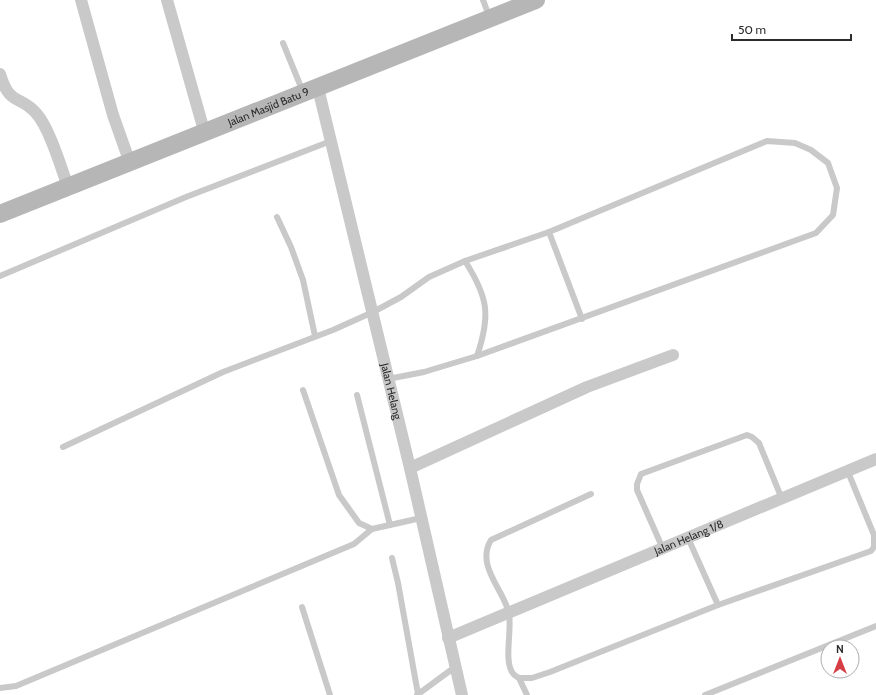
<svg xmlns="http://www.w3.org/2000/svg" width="876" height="695" viewBox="0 0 876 695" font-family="Cabin,sans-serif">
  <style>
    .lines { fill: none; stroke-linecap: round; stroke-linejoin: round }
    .service { stroke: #c9c9c9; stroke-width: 6 }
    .minor { stroke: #c9c9c9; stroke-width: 12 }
    .secondary { stroke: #b6b6b6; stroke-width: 18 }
    .labels { text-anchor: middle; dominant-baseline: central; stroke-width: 4; stroke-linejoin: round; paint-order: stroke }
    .street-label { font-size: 11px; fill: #2c2c2c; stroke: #fff }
  </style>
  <rect width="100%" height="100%" fill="#fff"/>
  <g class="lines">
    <g class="service">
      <polyline points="483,0 489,16"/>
      <polyline points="283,43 303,92"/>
      <polyline points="277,217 291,247 303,280 315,336"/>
      <polyline points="549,232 582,319"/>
      <path d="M465,261C488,297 491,315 477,356"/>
      <polyline points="0,276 186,197 331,141"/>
      <polyline points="303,390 339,495 359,523 372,529"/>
      <polyline points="357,395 390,525"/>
      <polyline points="63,447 223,372 333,330 373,312 401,297 429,277 465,261 549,232 767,141 795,143 811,150 828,163 837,188 833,215 816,233 477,356 424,372 388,379"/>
      <path d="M591,494L491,540C475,566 505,591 509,614C512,630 504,659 512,672C513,674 517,677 519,678H532L550,672L718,605L871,551L874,547V535L848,472"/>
      <polyline points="688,538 718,605"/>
      <polyline points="663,549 637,490 637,484 641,474 747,435 752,437 759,443 782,499"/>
      <polyline points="392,558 398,583 418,694"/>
      <polyline points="302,607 330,695"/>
      <polyline points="519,678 527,695"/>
      <polyline points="0,688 16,686 354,544 372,529 421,518"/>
      <polyline points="417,695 455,667"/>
      <polyline points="705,695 876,626"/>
    </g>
    <g class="minor">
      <polyline points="81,0 113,115 130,163"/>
      <polyline points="167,0 205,134"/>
      <path d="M0,74C10,107 19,94 36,113C49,127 61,167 68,187"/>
      <path id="s1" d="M318,88L410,468L462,695"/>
      <polyline points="410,468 587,387 673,355"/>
      <path id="s2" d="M448,638L876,459"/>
    </g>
    <path class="secondary" id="s3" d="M0,214L536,0"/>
  </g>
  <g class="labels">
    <g class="street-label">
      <text stroke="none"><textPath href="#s3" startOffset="289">Jalan Masjid Batu 9</textPath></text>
      <text stroke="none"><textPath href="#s1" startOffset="312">Jalan Helang</textPath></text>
      <text stroke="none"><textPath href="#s2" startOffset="261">Jalan Helang 1/8</textPath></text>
    </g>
  </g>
  <g transform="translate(840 659)"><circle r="19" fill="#ffffff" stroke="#ababab"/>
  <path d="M0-3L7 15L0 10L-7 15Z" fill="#d43d43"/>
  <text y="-6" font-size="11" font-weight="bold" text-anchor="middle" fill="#2c2c2c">N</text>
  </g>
  <path d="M732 34v6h119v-6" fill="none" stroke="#2c2c2c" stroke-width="2"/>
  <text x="738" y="34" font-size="12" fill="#2c2c2c" stroke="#ffffff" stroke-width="3" paint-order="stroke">50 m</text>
</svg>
